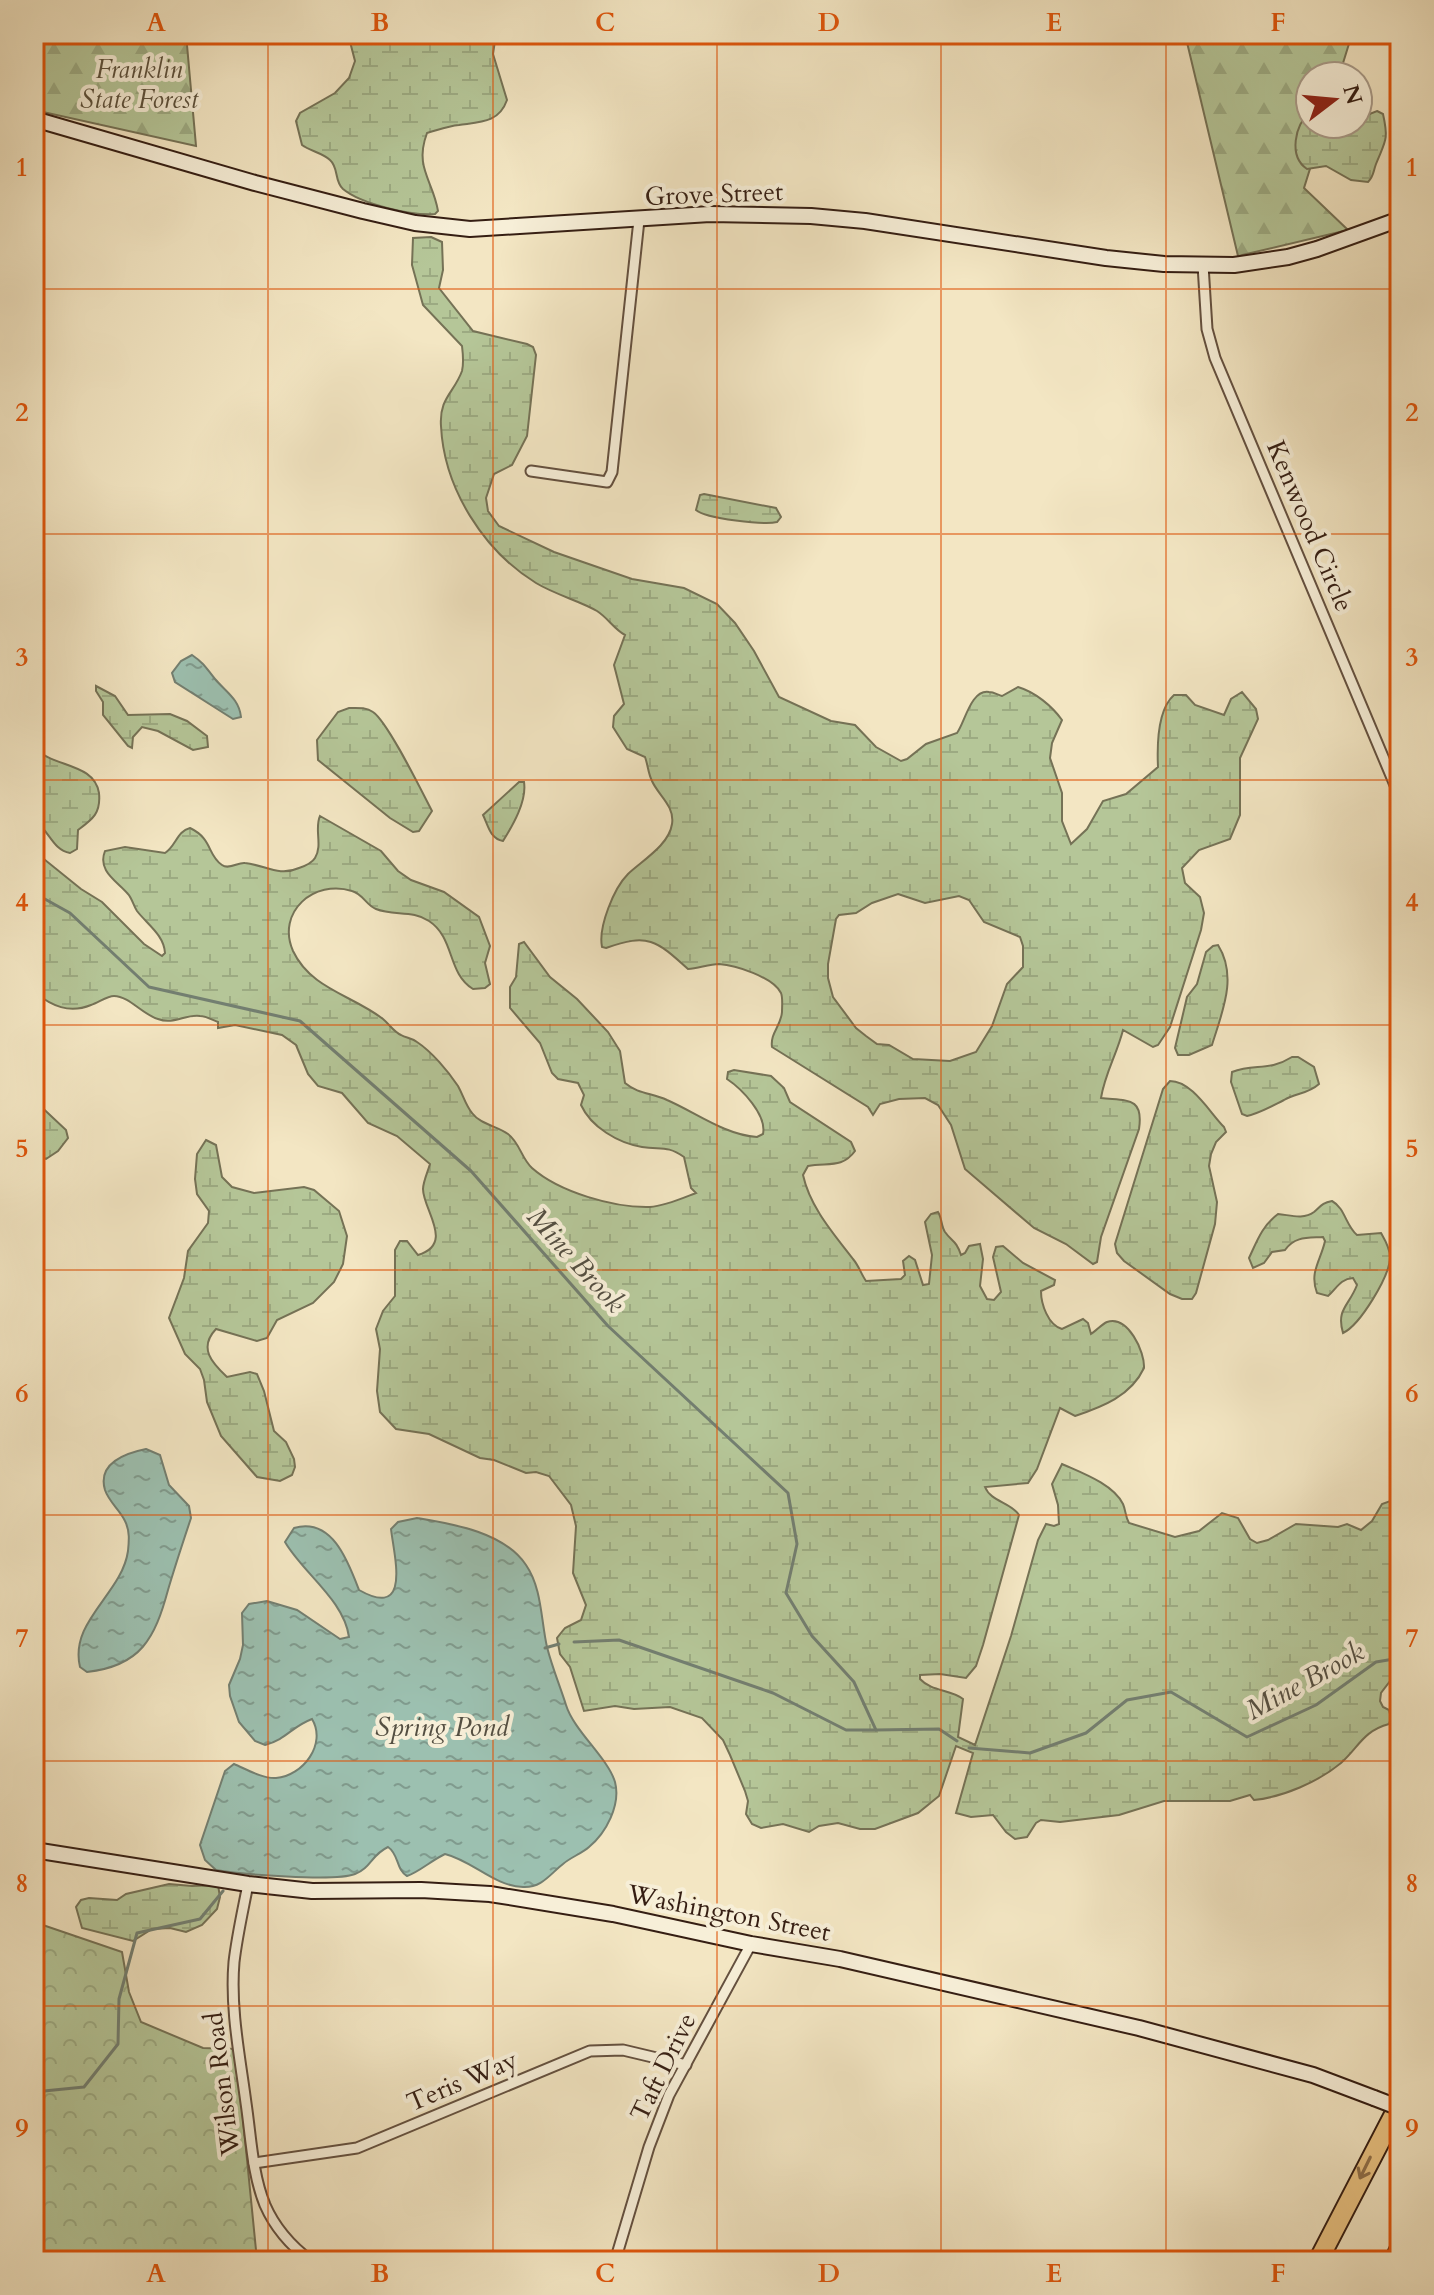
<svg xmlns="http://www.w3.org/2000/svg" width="1434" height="2295" viewBox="0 0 1434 2295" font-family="Cardo,serif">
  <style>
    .forest { fill: url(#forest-firs); stroke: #757256; stroke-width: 2 }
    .wetland { fill: url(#wetland-marsh); stroke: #757256; stroke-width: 2; fill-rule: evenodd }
    .park { fill: url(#park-crowns); stroke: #757256; stroke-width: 2 }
    .water { fill: url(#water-ripples); stroke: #737f71; stroke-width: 2 }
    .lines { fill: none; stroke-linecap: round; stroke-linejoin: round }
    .stream { stroke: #737f71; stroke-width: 3 }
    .street-casing { stroke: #64503f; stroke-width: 13 }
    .secondary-casing { stroke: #351e13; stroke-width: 18 }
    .highway-casing { stroke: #351e13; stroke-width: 22 }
    .street { stroke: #f7efd8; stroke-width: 9 }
    .secondary { stroke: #f7efd8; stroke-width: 14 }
    .highway { stroke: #eac382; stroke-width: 18 }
    .secondary-bridge-casing { stroke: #351e13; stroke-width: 18; stroke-linecap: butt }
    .secondary-bridge { stroke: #f7efd8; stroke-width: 14 }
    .oneway { stroke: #90704a }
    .grid { fill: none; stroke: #df560c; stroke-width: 2; stroke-opacity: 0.55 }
    .labels { text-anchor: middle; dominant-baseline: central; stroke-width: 8; stroke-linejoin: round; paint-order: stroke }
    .park-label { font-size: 26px; font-style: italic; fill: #5b503b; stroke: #f7efd8 }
    .street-label { font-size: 26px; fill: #351e13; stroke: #f7efd8 }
    .water-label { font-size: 28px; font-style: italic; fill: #544f42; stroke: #f7efd8 }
    .neatline { fill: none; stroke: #df560c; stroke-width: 3 }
    .grid-label { font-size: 26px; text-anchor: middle; font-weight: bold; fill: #df560c }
  </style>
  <defs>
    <pattern id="forest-firs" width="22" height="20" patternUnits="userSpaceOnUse" patternTransform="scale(2)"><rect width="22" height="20" fill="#b5c698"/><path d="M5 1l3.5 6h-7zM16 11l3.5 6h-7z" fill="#9caa82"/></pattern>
    <pattern id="wetland-marsh" width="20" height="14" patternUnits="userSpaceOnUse" patternTransform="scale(2)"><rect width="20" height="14" fill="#b5c698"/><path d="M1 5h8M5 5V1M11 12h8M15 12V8" fill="none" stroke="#9caa82"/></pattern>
    <pattern id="park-crowns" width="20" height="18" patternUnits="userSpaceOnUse" patternTransform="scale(2)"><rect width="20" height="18" fill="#b5c698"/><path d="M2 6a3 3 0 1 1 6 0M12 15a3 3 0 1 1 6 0" fill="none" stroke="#9caa82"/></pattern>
    <pattern id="water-ripples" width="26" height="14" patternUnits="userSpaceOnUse" patternTransform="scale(2)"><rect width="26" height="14" fill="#9cc0b0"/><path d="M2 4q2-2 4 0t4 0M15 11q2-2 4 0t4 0" fill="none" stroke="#809b8e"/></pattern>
  </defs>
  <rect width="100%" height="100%" fill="#f3e6c3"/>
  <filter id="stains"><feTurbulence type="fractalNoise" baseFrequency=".0025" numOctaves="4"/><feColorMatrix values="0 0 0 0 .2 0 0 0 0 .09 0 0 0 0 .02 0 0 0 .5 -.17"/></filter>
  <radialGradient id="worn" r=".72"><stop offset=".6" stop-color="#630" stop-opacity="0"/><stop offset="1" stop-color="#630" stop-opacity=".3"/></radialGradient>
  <g class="forest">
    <polygon points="34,34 186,34 196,146 34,110"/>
    <polygon points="1185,34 1352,34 1339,76 1310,76 1310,124 1324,124 1304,188 1348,230 1238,256"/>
  </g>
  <g class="wetland">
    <path d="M348,34H496L493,54L507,100C499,123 480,122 459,125C448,126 438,130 427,133C414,168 433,180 438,211L435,214C412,216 361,204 343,189C334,181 339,168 330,160C323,153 310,151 302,145L296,121L300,113L335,93L349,78L355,61Z"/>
    <path d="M1377,111L1383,114C1389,141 1385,141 1376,164C1373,172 1374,176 1368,182L1351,180L1326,166L1307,169C1288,156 1295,125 1310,112V124H1358V114L1362,117Z"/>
    <path d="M431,237L442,242L443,270L439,288L473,331L527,344L533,347L536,355L527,436L512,465L494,474L486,498L488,511L499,526L554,552L632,579L684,588L717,604L735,623L754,651L779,697L831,721L855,725L876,747L901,761L907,759L926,744L957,733C965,722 971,689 989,692C994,692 998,695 1002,696L1018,687C1035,692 1052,706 1062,720L1052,743L1050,758L1062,793V821L1071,844L1087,829L1103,801L1126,794L1158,767C1157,745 1157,710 1174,695H1186L1195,705L1224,715L1231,699L1242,692L1256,709L1258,719L1240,758V815L1230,839L1199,850L1182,868L1185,883L1200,897L1204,913L1201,930L1170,1027L1158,1045L1153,1047L1123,1030C1117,1054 1105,1073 1101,1098C1126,1101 1144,1096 1139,1129L1101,1237L1097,1262L1093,1264L1066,1244L1034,1228L965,1169L951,1125L938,1105L925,1098L899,1099L880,1104L873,1115L868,1107L772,1047C770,1033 781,1026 782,1012C782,1006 783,998 781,993C773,977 735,965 719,964C708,964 698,969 688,969C656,940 648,933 606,948L602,947C598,927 614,888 628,874C643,860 669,845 672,824C675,806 658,795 652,781C648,773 648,765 645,757L627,749L613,727L614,716L624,704L614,665L625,635C614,629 608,618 597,611C580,601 556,595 536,583C484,551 444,489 441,426C439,398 454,393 462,371C464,363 463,354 462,346L423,305L412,265L413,238ZM898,894L925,903L959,896L969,900L984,922L1020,937L1023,946V967L1007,984L992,1026L976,1052L950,1061L913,1059L889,1045L877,1044L866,1036L856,1028L833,997L828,978V964L836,919L839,915L856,913L872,903Z"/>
    <path d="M704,494L776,508L781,517L777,522C765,525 706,519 696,510L700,495Z"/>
    <polygon points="96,686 115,696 128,715 170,714 187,721 207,736 208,747 193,750 158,731 142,727 133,737 132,748 128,746 103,715 103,702 96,691"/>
    <path d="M349,708C357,708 366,707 373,712C388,722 422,792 432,811L419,831L413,832L390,818L318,760L317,740L338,712Z"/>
    <path d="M34,747C52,768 94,762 99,793C101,813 93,819 78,830L77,849L70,853C52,850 49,829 34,821Z"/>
    <path d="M519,782H524C527,801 513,825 503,841C490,839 488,825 483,815Z"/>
    <path d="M320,816L381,851L398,871L411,880L444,892L479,917L490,946L485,963L490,984L485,988L473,989C447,973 455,938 429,921C413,910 393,916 376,909C366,905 363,894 352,891C314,879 276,912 293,951C311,989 352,995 383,1019C389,1024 394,1032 401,1035C406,1038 412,1038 417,1042C432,1052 448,1071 458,1086C463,1095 466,1106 472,1113C480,1124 497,1126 508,1134C520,1143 521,1158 532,1168C559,1192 614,1208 650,1207C665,1206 683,1198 696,1193L691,1188L684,1157C667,1145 661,1150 642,1147C618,1143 591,1127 581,1105L584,1095L578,1083L558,1079L552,1073L540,1043L510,1008V987L516,977L519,944L524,942L550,977L577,999L608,1032L620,1051L625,1083C638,1094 652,1093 667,1100C695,1112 725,1135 757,1137L763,1134C767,1115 742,1089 727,1079L728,1072L734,1070L771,1076L784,1088L790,1102L851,1142L855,1151C842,1169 827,1162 808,1166L803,1175C810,1207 833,1233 853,1259C859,1266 861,1274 866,1281L901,1279L905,1275L903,1261L909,1256L915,1260L923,1285L929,1284L932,1255L925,1222L931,1214L938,1212C942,1218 941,1226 945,1232C952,1242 956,1240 961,1255L965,1253L969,1246L980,1244L983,1259L980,1286L987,1299L994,1300L1001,1292L993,1257L996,1247L1003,1246L1023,1263L1055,1280L1054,1285L1041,1291C1041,1304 1048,1325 1062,1329L1083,1319L1088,1323L1091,1334C1096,1331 1102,1324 1107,1322C1128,1315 1145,1352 1144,1368C1131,1396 1102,1407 1075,1416L1060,1408L1037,1469L1028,1483L985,1487C991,1502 1011,1502 1019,1515L983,1645L976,1666L966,1678L940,1674L920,1675V1679C932,1692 950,1689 963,1699L958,1737L975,1745L1011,1636L1038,1540L1046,1524L1054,1526L1059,1524L1058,1505L1052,1484L1062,1464C1082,1473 1113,1484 1123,1504C1126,1511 1125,1516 1129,1523L1175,1537L1199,1531L1222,1513L1238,1518L1250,1539L1257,1543L1268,1540L1296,1524L1338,1527L1347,1524L1361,1530L1372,1521L1382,1504L1393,1500L1400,1504V1668L1381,1693L1380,1701L1383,1707L1389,1710L1391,1718L1389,1724C1363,1731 1359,1747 1341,1763C1318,1782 1283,1797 1254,1800L1250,1795L1230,1801H1164L1119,1815L1060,1822L1041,1820L1036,1823L1027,1837L1015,1839L1006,1832L993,1815L971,1817L956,1813L973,1753L956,1746L939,1796L918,1813L875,1829H860L838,1823L819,1826L809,1832L783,1824L761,1828L752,1824L746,1814L748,1801L745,1791L730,1755L723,1740L702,1718L670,1707L634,1709L615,1706L584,1711L570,1667L560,1654L557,1638L565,1628L581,1620L586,1605L573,1573L576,1526L571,1505L549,1476L536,1472L526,1473L494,1460L480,1458L429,1434L396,1429L380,1412L377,1391L380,1349L376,1329L383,1311L395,1296V1250L400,1241H407L418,1255C455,1244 423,1210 423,1189C423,1182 428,1171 430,1164L397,1136L368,1123L342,1093L318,1086L308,1074L296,1045L282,1035L235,1025L218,1028V1022C213,1020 206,1016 200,1016C185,1014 174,1025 158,1019C143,1015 129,996 114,996C107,996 98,1003 91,1005C69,1014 52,1006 34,992V851L81,889L102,902L144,944L162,956L165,953C164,935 147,924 137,911C133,905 132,898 128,894C117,881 97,871 105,851L125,847L165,853C176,846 177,831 190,828C213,839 207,855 222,865C229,870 238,862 245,863C265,865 279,877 299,868C305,866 312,863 315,858C323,845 314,829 320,816Z"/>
    <path d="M1218,945C1238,977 1222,1012 1212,1045L1189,1055H1178L1175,1048L1187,997L1197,984L1206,952L1213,946Z"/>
    <path d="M1292,1057H1298L1314,1067L1319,1084C1308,1094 1296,1093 1284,1100C1272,1106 1260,1113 1247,1116L1242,1114L1231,1082L1232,1072C1255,1063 1268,1072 1292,1057Z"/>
    <path d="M1170,1081C1192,1081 1210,1113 1224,1127L1226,1132L1216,1142L1211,1154L1209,1166L1217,1202L1215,1224L1196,1293L1192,1299H1182L1170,1294L1124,1261L1117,1253L1115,1244L1163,1089Z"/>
    <polygon points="34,1100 66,1130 68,1138 58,1151 46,1159 34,1156"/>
    <path d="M206,1140L216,1145L222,1177L232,1187L254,1193L304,1187L314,1190L339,1211L347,1236L343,1264L334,1282L313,1303L277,1320L267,1338L257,1341L216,1329C198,1348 212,1363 227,1377L250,1372L257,1374L264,1391L274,1431L286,1442L294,1459L295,1467L292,1475L280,1481L257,1477L221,1436L207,1402L204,1380L200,1369L185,1354L169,1318L184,1278L188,1251L208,1223L209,1211L197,1194L195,1179L197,1154Z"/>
    <path d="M1332,1201C1345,1208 1346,1226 1357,1235L1381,1233C1385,1240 1390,1248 1390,1257C1390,1276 1360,1325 1343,1333C1336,1309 1349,1306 1357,1285L1353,1278C1340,1279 1337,1288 1328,1296L1317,1293C1309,1272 1321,1260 1325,1241L1323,1237C1308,1238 1295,1236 1285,1250L1272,1252L1264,1263L1253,1268L1249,1258C1257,1241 1262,1226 1278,1214C1290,1215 1303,1220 1314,1212C1321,1206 1322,1203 1332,1201Z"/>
    <polygon points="169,1884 192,1886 218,1885 220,1897 217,1909 202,1925 186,1932 170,1928 152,1929 133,1941 82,1928 76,1907 81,1900 89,1898 117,1900 126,1894"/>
  </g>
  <polygon class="park" points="34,1922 122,1952 129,1992 141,2022 203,2048 236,2049 257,2260 89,2259 34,2249"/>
  <g class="water">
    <path d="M192,655C205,664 206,668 215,679C226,692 239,699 241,717L233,719L175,682L172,673L181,661Z"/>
    <path d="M146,1449L160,1455L169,1485L189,1506L191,1518C183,1542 175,1566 168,1590C155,1638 141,1666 87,1672L80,1667C69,1621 122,1594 128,1551C129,1541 130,1531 125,1521C120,1510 109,1502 105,1490C97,1463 126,1453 146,1449Z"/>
    <path d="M417,1518C453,1524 504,1532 526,1565C542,1588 541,1621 547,1647C552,1667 560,1686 566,1705C574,1731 608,1758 615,1782C621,1805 606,1833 589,1847C581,1854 571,1857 563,1864C550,1874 542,1888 523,1887C494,1886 473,1861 445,1854C432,1860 419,1872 407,1876C396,1870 399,1854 388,1847C371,1855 371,1868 355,1874C335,1882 239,1874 216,1870L205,1860L200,1845L225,1771L234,1764C246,1769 263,1779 276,1778C303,1776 327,1744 312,1719C291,1727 287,1739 265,1745L255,1741L239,1722L230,1696L229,1685L240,1659L243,1645L242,1613L249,1604L267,1601L297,1610L340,1639L349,1637C344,1600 303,1573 285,1542L294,1528C332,1517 348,1561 359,1590C412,1620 394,1556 391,1529L398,1522Z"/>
  </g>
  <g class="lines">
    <g class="stream">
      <polyline points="34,893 70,913 149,987 300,1021 471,1171 608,1326 788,1493 797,1544 786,1593 812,1636 854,1682 876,1730 939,1729 957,1741"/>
      <polyline points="574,1642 619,1640 773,1693 846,1730 876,1730"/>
      <polyline points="545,1648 559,1644"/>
      <polyline points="969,1748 1030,1753 1086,1733 1127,1700 1171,1692 1247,1737 1316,1705 1376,1662 1400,1658"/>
      <polyline points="34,2092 84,2087 118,2044 119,1999 137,1933 200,1919 223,1891"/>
    </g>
    <g class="street-casing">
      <g id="street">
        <polyline points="1203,265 1207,329 1215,358 1400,797"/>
        <polyline points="531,471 607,482 612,472 639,220"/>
        <path d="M248,1884C243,1910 237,1936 234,1962C230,2009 240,2057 246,2103C251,2136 252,2173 265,2205C275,2228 291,2246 311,2261"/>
        <polyline points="254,2163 357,2148 590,2051 623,2050 686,2065"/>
        <polyline points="615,2261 649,2147 669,2095 751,1944"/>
      </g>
    </g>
    <g class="secondary-casing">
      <g id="secondary">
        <polyline points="34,119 255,183 363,211 415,223 470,229 710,214 811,216 865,221 1106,258 1164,264 1234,265 1288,257 1317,249 1400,219"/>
        <polyline points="34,1850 248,1884 312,1891 421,1890 490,1894 613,1914 751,1944 840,1959 1139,2028 1313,2075 1374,2098"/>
      </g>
    </g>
    <g class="highway-casing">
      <g id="highway">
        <polyline points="1318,2261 1400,2103"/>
        <polyline points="1394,2261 1400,2248"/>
      </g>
    </g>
    <use href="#street" class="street"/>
    <use href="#secondary" class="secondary"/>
    <use href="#highway" class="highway"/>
    <g class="secondary-bridge-casing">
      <polyline id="secondary-bridge" points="1374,2098 1400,2108"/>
    </g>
    <use href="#secondary-bridge" class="secondary-bridge"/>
  </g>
  <defs><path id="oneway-shaft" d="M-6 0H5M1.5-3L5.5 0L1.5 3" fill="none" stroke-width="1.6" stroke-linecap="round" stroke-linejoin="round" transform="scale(2)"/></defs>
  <use class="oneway" href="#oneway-shaft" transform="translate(1365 2168) rotate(116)"/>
  <path class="grid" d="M268,34V2261M493,34V2261M717,34V2261M941,34V2261M1166,34V2261M34,289H1400M34,534H1400M34,780H1400M34,1025H1400M34,1270H1400M34,1515H1400M34,1761H1400M34,2006H1400"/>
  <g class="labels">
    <g class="park-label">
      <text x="139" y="69">Franklin<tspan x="139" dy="30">State Forest</tspan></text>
    </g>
    <g class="street-label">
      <text transform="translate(714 194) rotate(-2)">Grove Street</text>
      <text transform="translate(1310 526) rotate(67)">Kenwood Circle</text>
      <text transform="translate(729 1913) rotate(11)">Washington Street</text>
      <text transform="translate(663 2067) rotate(-64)">Taft Drive</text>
      <text transform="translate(462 2081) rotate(-23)">Teris Way</text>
      <text transform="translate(222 2084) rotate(-97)">Wilson Road</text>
    </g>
    <g class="water-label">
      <text transform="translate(576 1260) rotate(48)">Mine Brook</text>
      <text transform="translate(1305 1681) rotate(-29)">Mine Brook</text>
      <text x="442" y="1727">Spring Pond</text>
    </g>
  </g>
  <rect width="1434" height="2295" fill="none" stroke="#f3e6c3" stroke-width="88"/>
  <g transform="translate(1334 100) rotate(74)"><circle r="38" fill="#f7efd8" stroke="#a99b89" stroke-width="2"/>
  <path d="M0-6L14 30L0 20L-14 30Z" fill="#8f2418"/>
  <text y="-12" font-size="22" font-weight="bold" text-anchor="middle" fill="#351e13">N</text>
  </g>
  <rect x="44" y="44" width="1346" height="2207" class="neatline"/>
  <g class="grid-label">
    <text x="156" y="31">A</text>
    <text x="380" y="31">B</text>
    <text x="605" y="31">C</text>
    <text x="829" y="31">D</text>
    <text x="1054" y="31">E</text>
    <text x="1278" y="31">F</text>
    <text x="22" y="176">1</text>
    <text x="1412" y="176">1</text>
    <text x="22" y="421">2</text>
    <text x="1412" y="421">2</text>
    <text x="22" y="666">3</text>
    <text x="1412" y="666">3</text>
    <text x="22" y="911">4</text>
    <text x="1412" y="911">4</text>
    <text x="22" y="1157">5</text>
    <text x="1412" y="1157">5</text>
    <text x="22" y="1402">6</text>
    <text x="1412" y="1402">6</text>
    <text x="22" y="1647">7</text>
    <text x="1412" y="1647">7</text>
    <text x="22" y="1892">8</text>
    <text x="1412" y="1892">8</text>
    <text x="22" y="2137">9</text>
    <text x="1412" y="2137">9</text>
    <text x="156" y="2282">A</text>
    <text x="380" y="2282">B</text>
    <text x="605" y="2282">C</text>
    <text x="829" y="2282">D</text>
    <text x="1054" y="2282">E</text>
    <text x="1278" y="2282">F</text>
  </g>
  <rect width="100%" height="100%" filter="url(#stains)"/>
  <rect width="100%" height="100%" fill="url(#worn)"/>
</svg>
